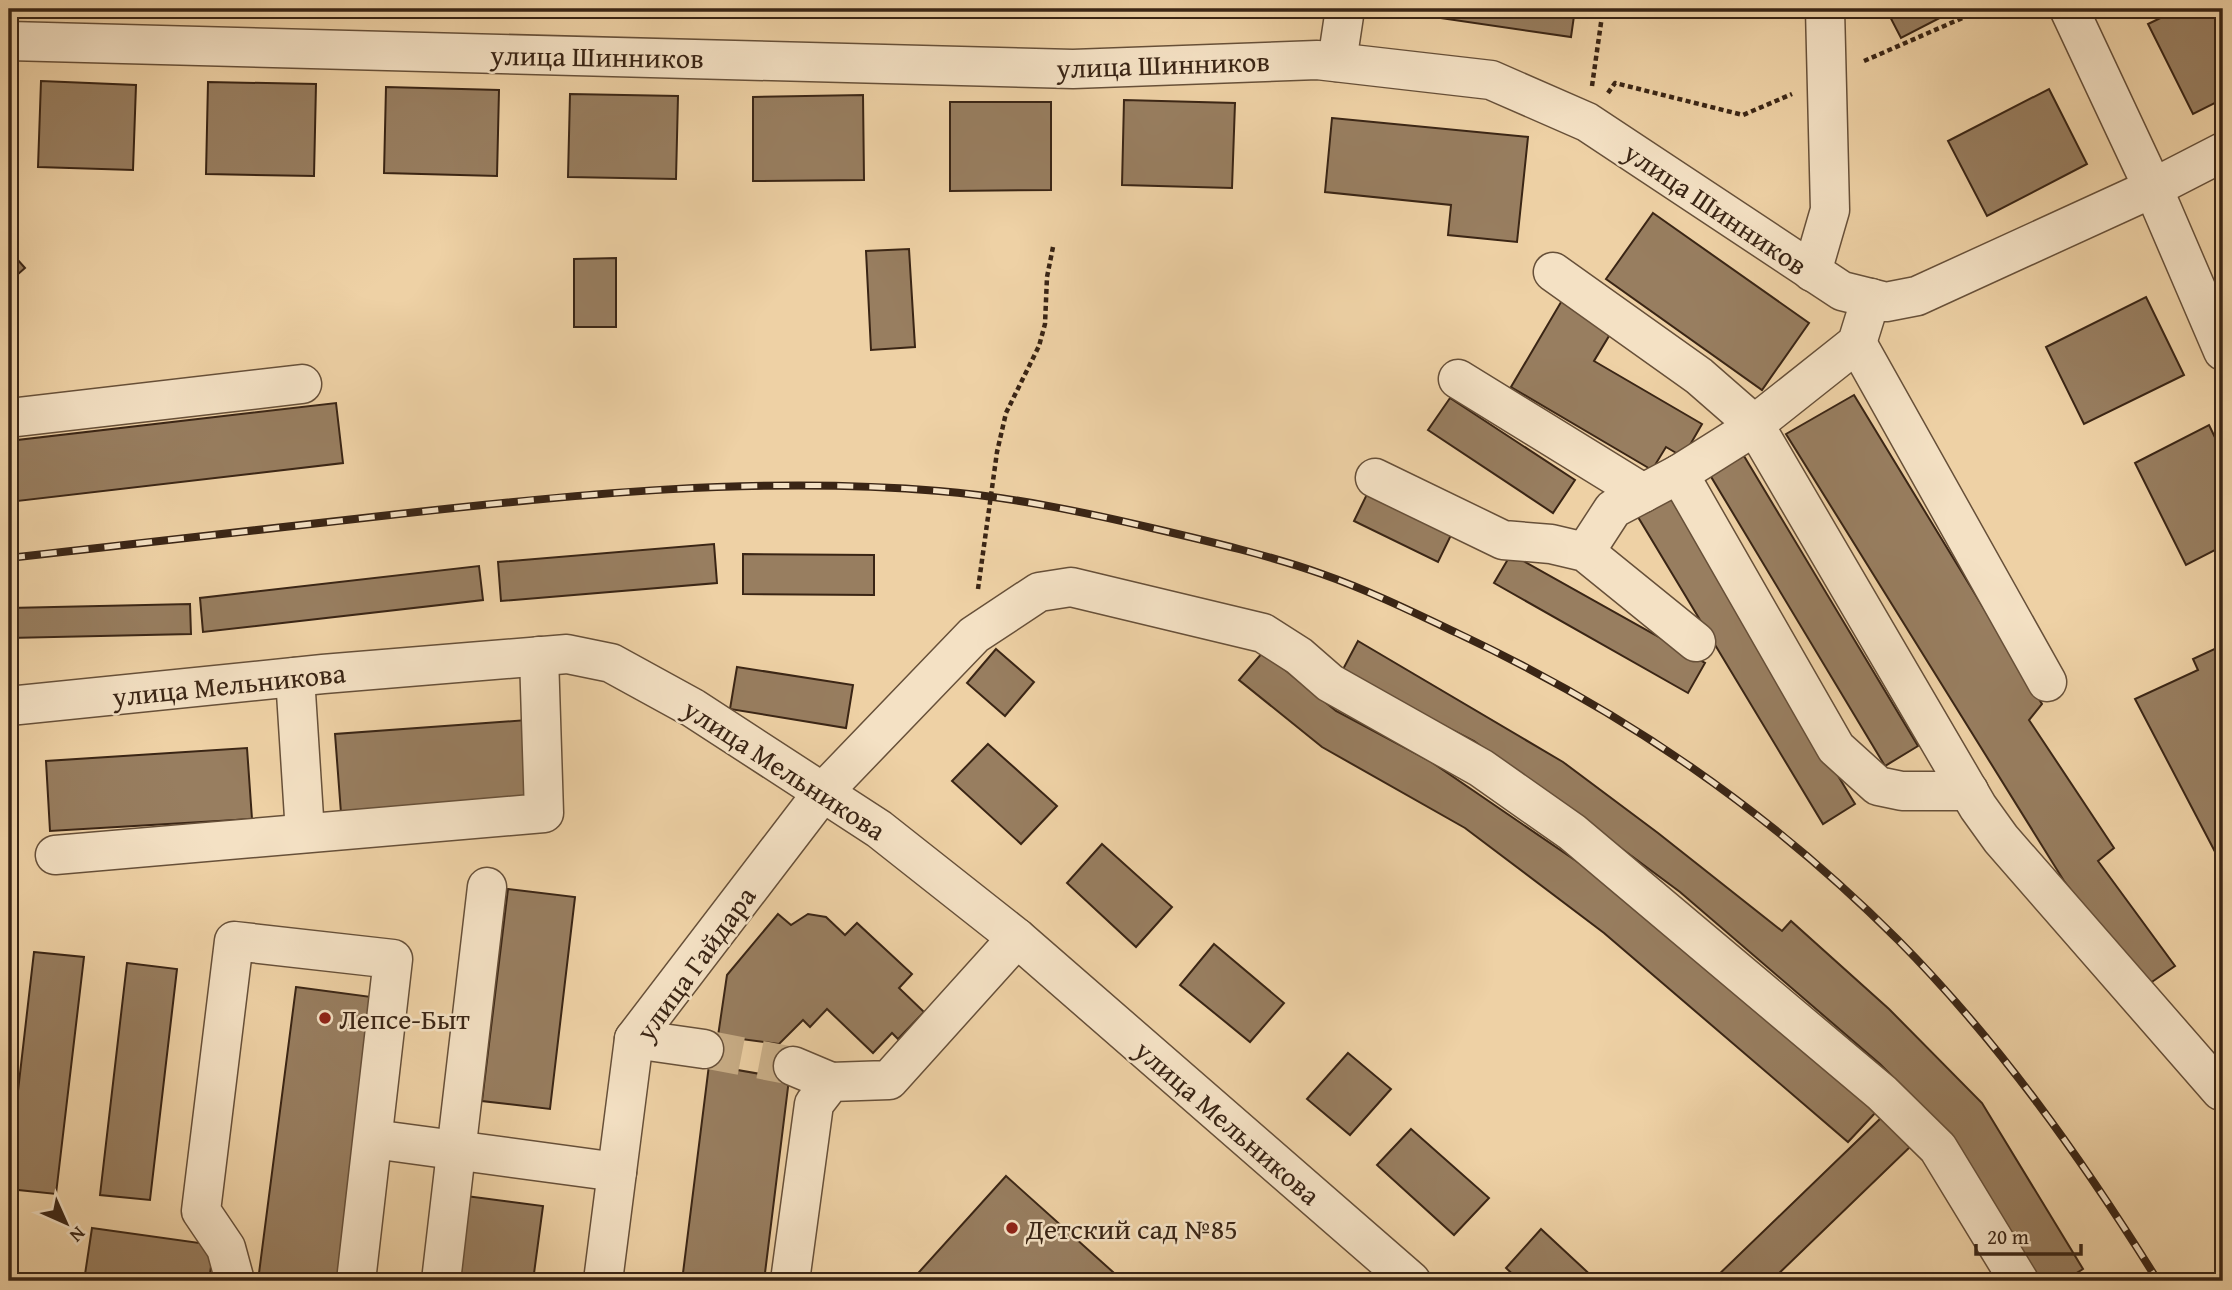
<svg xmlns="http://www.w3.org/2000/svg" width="2232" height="1290" viewBox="0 0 2232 1290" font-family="'Gentium Book Plus',serif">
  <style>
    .building { fill: #987e60; stroke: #3a2515; stroke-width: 2 }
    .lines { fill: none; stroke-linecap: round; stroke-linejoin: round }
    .minor-tunnel { stroke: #caaf88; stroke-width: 38; stroke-dasharray: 38 19; stroke-linecap: butt }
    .minor-casing { stroke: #675039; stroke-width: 41 }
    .path { stroke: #3a2515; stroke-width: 4.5; stroke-dasharray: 5 3.5; stroke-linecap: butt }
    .minor { stroke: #f4e1c4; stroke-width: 38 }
    .rail-casing { stroke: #3a2515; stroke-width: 8 }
    .rail { stroke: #f4e1c4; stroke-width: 5; stroke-dasharray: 16; stroke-linecap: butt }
    .poi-dot { fill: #8f2418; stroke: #f4e1c4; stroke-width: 2.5 }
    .labels { text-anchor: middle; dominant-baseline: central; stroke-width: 5; stroke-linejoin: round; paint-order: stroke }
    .street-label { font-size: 28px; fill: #3a2515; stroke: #f4e1c4 }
    .poi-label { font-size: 28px; fill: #3a2515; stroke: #f4e1c4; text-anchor: start }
  </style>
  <rect width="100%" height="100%" fill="#eed1a5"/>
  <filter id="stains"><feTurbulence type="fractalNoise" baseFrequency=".00286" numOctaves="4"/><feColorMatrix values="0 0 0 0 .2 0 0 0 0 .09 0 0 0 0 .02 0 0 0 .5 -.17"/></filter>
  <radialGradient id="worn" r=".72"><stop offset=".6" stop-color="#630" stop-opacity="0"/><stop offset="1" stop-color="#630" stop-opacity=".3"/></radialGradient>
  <g class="building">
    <polygon points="1379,9 1575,9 1571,37"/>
    <polygon points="1886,9 1957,9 1901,38"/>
    <polygon points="2179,9 2213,9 2217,17 2223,14 2223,99 2193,114 2148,24"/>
    <polygon points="41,81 136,85 133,170 38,167"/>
    <polygon points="208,82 316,84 314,176 206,174"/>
    <polygon points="386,87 499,90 497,176 384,173"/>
    <polygon points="2049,89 2087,164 1987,216 1948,141"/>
    <polygon points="570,94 678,96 676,179 568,177"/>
    <polygon points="863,95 864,180 753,181 753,97"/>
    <polygon points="1124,100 1235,103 1232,188 1122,185"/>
    <polygon points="950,102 1051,102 1051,190 950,191"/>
    <polygon points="1332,118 1528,137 1517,242 1448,235 1451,205 1325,192"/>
    <polygon points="1653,213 1809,323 1762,390 1606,279"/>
    <polygon points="909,249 915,347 871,350 866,251"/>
    <polygon points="9,250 25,268 9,282"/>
    <polygon points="616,258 616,327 574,327 574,259"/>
    <polygon points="1564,297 1615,326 1594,361 1702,424 1683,457 1666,447 1652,470 1511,387"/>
    <polygon points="2146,297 2184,375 2084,424 2046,347"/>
    <polygon points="1854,395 2042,704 2029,720 2114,848 2098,861 2175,966 2146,986 2064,881 1786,434"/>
    <polygon points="1450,398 1575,480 1553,513 1428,430"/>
    <polygon points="336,403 343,463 9,502 9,441"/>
    <polygon points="2209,425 2223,454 2223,546 2186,565 2135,463"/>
    <polygon points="1744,456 1918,746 1885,766 1710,475"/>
    <polygon points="1370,488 1454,529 1438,562 1354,521"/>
    <polygon points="1670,497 1855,804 1823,824 1638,517"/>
    <polygon points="714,544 717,583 501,601 498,562"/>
    <polygon points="743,554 874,555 874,595 743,594"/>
    <polygon points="1511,554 1705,663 1688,693 1494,583"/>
    <polygon points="479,566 483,600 203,632 200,598"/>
    <polygon points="190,604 191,634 9,638 9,608"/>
    <polygon points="1358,641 1563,762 1658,833 1782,931 1791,921 1889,1009 1982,1103 2083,1269 2064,1281 2035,1281 1947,1131 1880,1064 1680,892 1567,808 1474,741 1341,673"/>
    <polygon points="2223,645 2223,867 2135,699 2198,670 2193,659"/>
    <polygon points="996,649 1034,682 1005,716 967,683"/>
    <polygon points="1263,652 1336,711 1430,761 1588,869 1876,1112 1848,1142 1604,933 1465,828 1322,747 1239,680"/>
    <polygon points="737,667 853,685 846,728 730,709"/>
    <polygon points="527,720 533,798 341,813 335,734"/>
    <polygon points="988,744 1057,806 1021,844 952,781"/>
    <polygon points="247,748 252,819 50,831 46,761"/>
    <polygon points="1102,844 1172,907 1136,947 1067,883"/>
    <polygon points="508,889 575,897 550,1109 482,1101"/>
    <polygon points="778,914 791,925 808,914 826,917 845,935 857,923 912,974 899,988 924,1012 898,1039 892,1033 873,1053 827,1009 810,1027 803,1020 779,1044 718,1036 727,975"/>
    <polygon points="1214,944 1284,1003 1250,1042 1180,985"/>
    <polygon points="34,952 84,957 56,1194 9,1189 9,1169"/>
    <polygon points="127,963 177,969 150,1200 100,1195"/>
    <polygon points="296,987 379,998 342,1281 258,1281"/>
    <polygon points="1348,1053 1391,1089 1350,1135 1307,1099"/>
    <polygon points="709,1065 789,1079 764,1281 682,1281"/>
    <polygon points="1883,1116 1912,1145 1771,1281 1712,1281"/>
    <polygon points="1411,1129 1489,1198 1454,1235 1377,1165"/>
    <polygon points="1006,1176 1123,1281 911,1281"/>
    <polygon points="466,1196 543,1206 533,1281 456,1281"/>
    <polygon points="92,1228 214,1245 209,1281 84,1281"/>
    <polygon points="1541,1229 1597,1281 1520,1281 1506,1268"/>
  </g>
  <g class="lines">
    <polyline class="minor-tunnel" points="704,1049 793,1066"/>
    <g class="minor-casing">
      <g id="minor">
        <polyline points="2069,9 2153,188 2223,351"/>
        <polyline points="9,41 1073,69 1317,60 1491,80 1587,122 1842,291 1886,302 1917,296 2153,188 2223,152"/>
        <polyline points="1337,62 1345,9"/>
        <polyline points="1553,272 1699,376 1754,424 1978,807 2001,839 2221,1091"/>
        <polyline points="1812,272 1830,210 1825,9"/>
        <polyline points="1857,343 2047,682"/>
        <polyline points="1458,379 1643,493"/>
        <polyline points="9,418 302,384"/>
        <polyline points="1679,474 1836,748 1878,786 1902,791 1969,791"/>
        <polyline points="1375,478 1503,540 1551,544 1585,552 1696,642"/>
        <polyline points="1585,552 1613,509 1679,474 1741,435 1857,343 1871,298"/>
        <polyline points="295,677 305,833"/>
        <polyline points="9,706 323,674 567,654 611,663 693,708 879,829 1017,938 1411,1281"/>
        <polyline points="55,855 544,813 539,656"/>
        <polyline points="634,1039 704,1049"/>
        <polyline points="793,1066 831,1082"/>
        <polyline points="373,1139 617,1172"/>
        <polyline points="235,1281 226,1248 201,1211 234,941 393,959 356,1281"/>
        <polyline points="441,1281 487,887"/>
        <polyline points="603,1281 634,1039 823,792 974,635 1039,592 1071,587 1263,633 1299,656 1330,683 1481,768 1572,832 1882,1093 1938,1148 2019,1281"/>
        <polyline points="790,1281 814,1104 831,1082 889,1080 1017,938"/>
      </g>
    </g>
    <g class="path">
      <polyline points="1864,61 1983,9"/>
      <polyline points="1592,86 1603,9"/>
      <polyline points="1608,93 1615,83 1743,115 1792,94"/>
      <polyline points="978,589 997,452 1006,413 1039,346 1045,324 1047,277 1053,247"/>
    </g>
    <use href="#minor" class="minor"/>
    <g class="rail-casing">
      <path id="rail" d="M9,558C139,543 269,529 399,514C578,494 758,476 939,491C1012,497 1084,512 1156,529C1212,542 1268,555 1322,574C1368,590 1413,612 1457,633C1623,711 1768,810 1898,940C2000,1043 2082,1159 2158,1281"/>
    </g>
    <use href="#rail" class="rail"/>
  </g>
  <g class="poi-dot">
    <circle cx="325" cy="1018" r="7"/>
    <circle cx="1012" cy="1228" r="7"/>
  </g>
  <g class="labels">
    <g class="street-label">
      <text transform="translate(597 56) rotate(1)">улица Шинников</text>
      <text transform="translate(1163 64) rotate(-2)">улица Шинников</text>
      <text transform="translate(1716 208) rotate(34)">улица Шинников</text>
      <text transform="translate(229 684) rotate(-6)">улица Мельникова</text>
      <text transform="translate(785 769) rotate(33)">улица Мельникова</text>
      <text transform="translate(695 963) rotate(-54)">улица Гайдара</text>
      <text transform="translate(1228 1122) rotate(41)">улица Мельникова</text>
    </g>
    <g class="poi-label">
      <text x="339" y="1018">Лепсе-Быт</text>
      <text x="1026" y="1228">Детский сад №85</text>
    </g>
  </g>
  <rect width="2232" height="1290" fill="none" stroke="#eed1a5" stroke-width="35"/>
  <rect x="10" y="10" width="2211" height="1269" fill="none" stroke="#3a2515" stroke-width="3.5"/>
  <rect x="18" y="18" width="2197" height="1255" fill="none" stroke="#3a2515" stroke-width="2"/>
  <g transform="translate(66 1223) rotate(135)" stroke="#f4e1c4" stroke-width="5" paint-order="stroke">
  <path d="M0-5L12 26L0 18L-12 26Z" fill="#3a2515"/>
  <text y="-10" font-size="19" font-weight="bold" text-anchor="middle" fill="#3a2515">N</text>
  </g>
  <path d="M1976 1244v10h105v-10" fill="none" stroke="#3a2515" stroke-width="3.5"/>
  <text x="1987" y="1244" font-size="21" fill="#3a2515" stroke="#f4e1c4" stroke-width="5" paint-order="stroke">20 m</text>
  <rect width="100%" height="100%" filter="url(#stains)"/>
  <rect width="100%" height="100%" fill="url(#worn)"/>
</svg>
